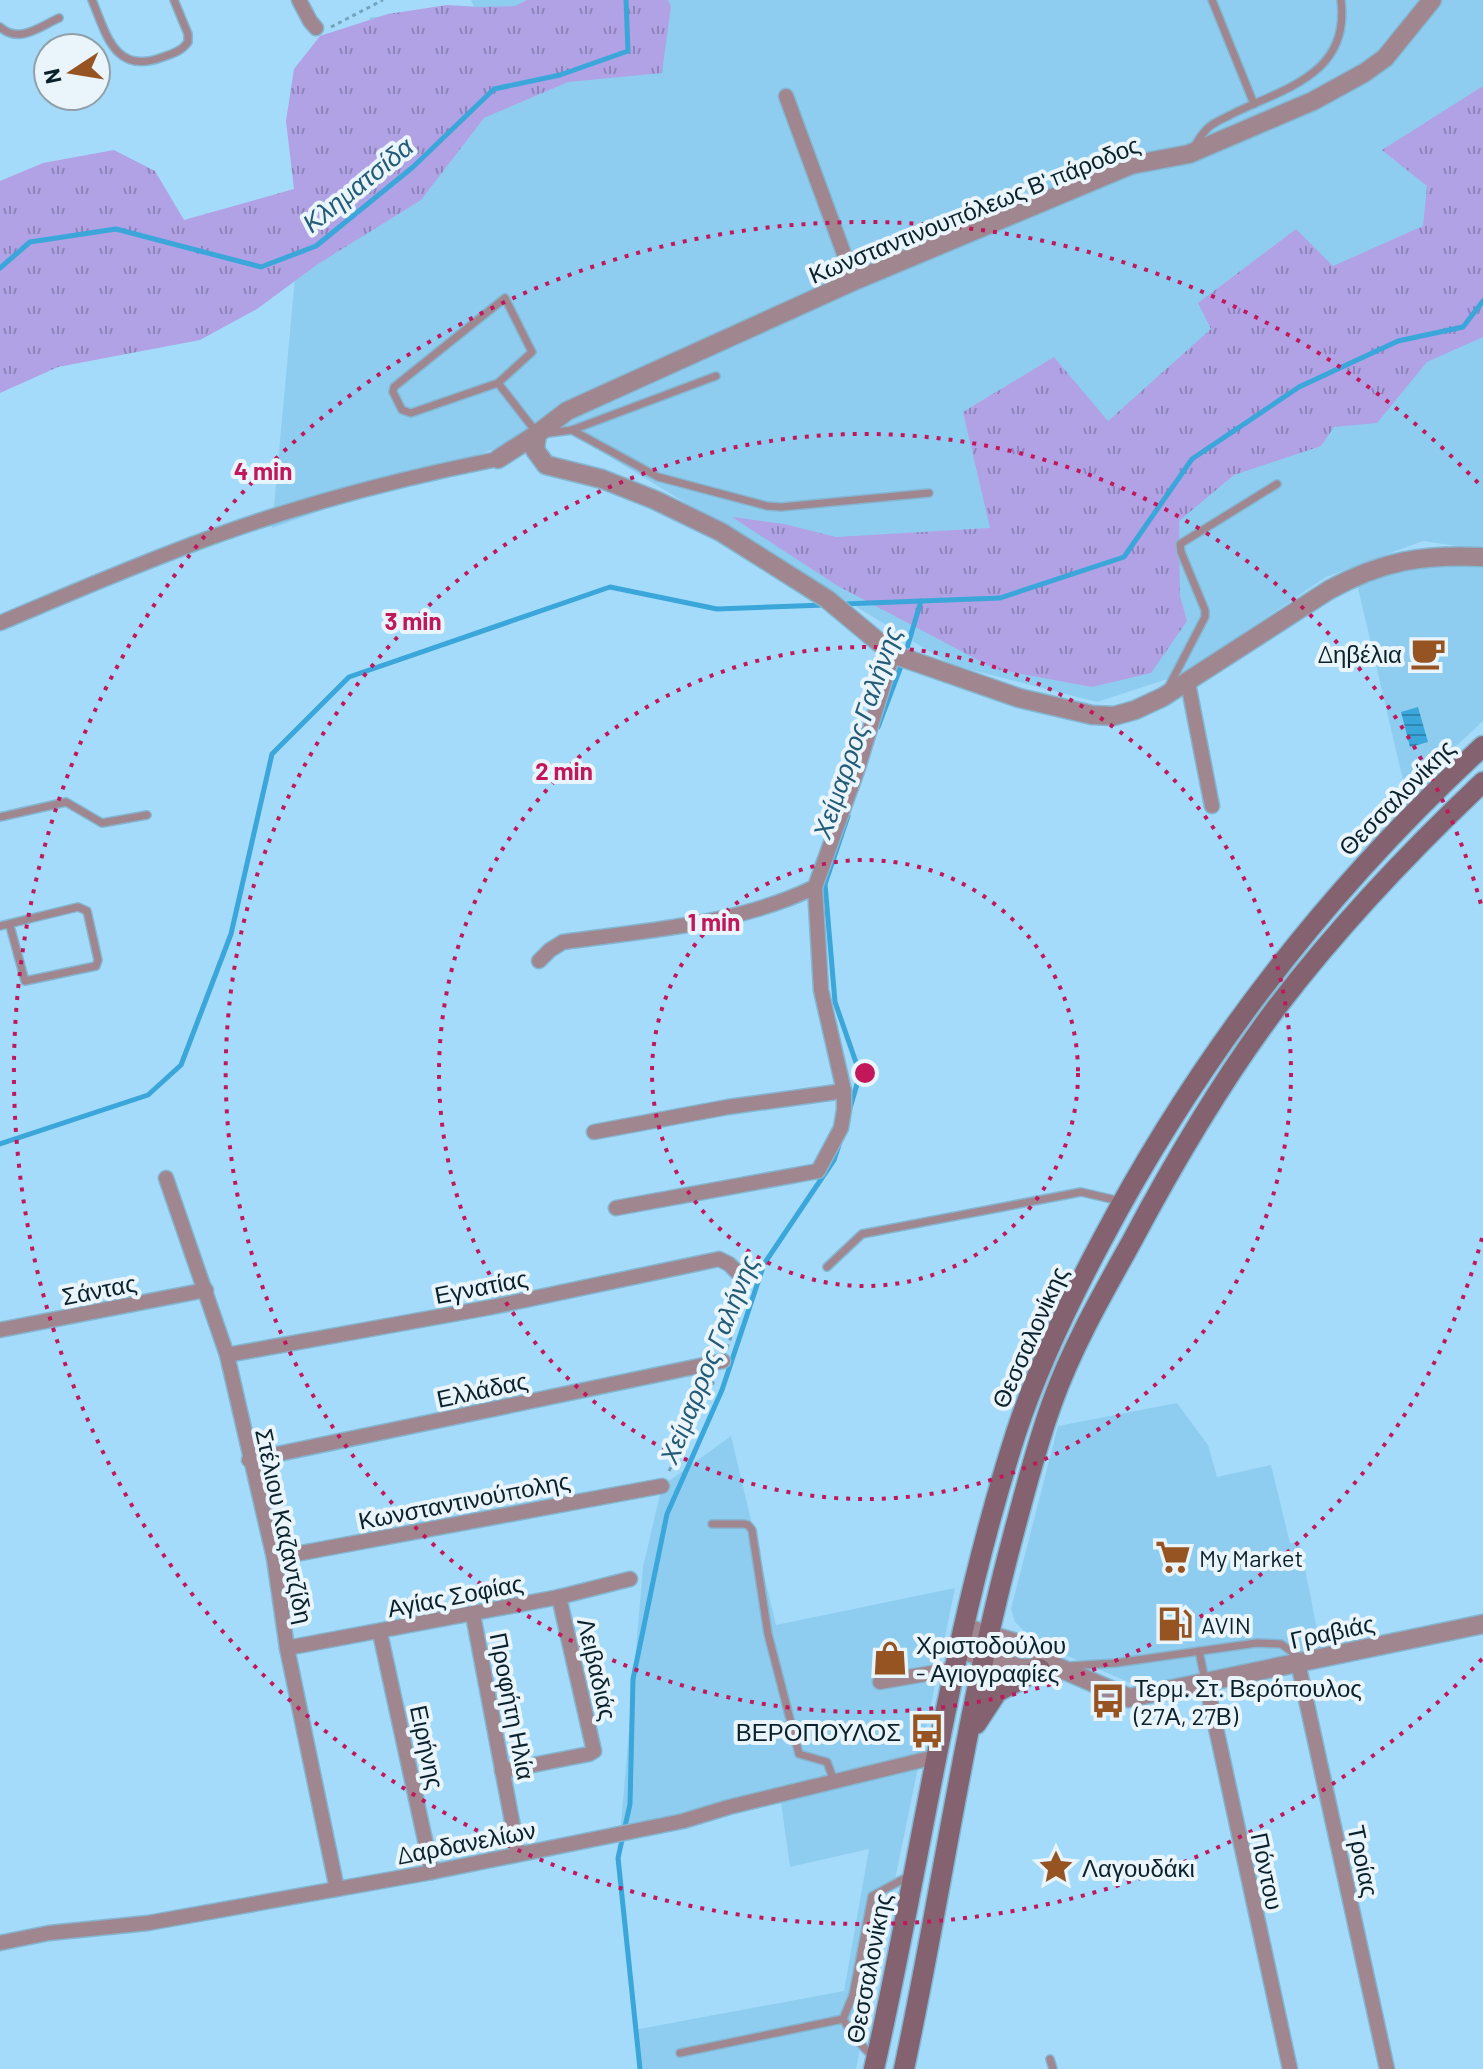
<svg xmlns="http://www.w3.org/2000/svg" width="1483" height="2069" viewBox="0 0 1483 2069" font-family="Barlow,sans-serif">
  <style>
    .built { fill: #8fcdf0 }
    .grass { fill: url(#grass-tufts) }
    .water { fill: url(#water-rules) }
    .lines { fill: none; stroke-linecap: round; stroke-linejoin: round }
    .stream { stroke: #3aa6da; stroke-width: 5 }
    .service-casing { stroke: #85b6d1; stroke-width: 10 }
    .minor-casing { stroke: #85b6d1; stroke-width: 17 }
    .tertiary-casing { stroke: #85b6d1; stroke-width: 21 }
    .secondary-casing { stroke: #85b6d1; stroke-width: 23 }
    .path { stroke: #76a3bc; stroke-width: 3; stroke-dasharray: 4 4; stroke-linecap: butt }
    .service { stroke: #9f868f; stroke-width: 7 }
    .minor { stroke: #9f868f; stroke-width: 14 }
    .tertiary { stroke: #9f868f; stroke-width: 18 }
    .secondary { stroke: #84626f; stroke-width: 20 }
    .ring { fill: none; stroke: #c2185b; stroke-width: 4; stroke-dasharray: 4 8 }
    .labels { text-anchor: middle; dominant-baseline: central; stroke-width: 8; stroke-linejoin: round; paint-order: stroke }
    .street-label { font-size: 24px; fill: #0b212c; stroke: #eaf5fb }
    .poi-label { font-size: 24px; fill: #0b212c; stroke: #eaf5fb; text-anchor: start }
    .water-label { font-size: 26px; font-style: italic; fill: #245b77; stroke: #eaf5fb }
    .centre { fill: #c2185b; stroke: #eaf5fb; stroke-width: 4 }
    .ring-label { font-size: 24px; text-anchor: middle; font-weight: bold; fill: #c2185b; stroke: #eaf5fb; stroke-width: 8; stroke-linejoin: round; paint-order: stroke }
  </style>
  <defs>
    <pattern id="grass-tufts" width="24" height="20" patternUnits="userSpaceOnUse" patternTransform="scale(2)"><rect width="24" height="20" fill="#b0a2e5"/><path d="M3 7l-1-3M5 7V3M7 7l1-3M15 17l-1-3M17 17v-4M19 17l1-3" fill="none" stroke="#8d84ba"/></pattern>
    <pattern id="water-rules" width="6" height="5" patternUnits="userSpaceOnUse" patternTransform="scale(2)"><rect width="6" height="5" fill="#3aa6da"/><path d="M0 2.5h6" fill="none" stroke="#2f87b1"/></pattern>
  </defs>
  <rect width="100%" height="100%" fill="#a4dbfa"/>
  <g class="built">
    <polygon points="471,0 1483,0 1483,550 1423,541 1326,577 1183,674 1097,702 952,665 559,426 272,528 303,190 370,17 477,15"/>
    <polygon points="1416,561 1483,563 1483,721 1406,793 1357,584"/>
    <polygon points="1177,1403 1208,1445 1217,1477 1271,1465 1290,1543 1300,1544 1321,1649 1142,1688 1035,1642 1015,1622 1011,1609 1058,1426"/>
    <polygon points="731,1436 776,1625 955,1588 856,2069 640,2069 634,2030 844,1991 869,1849 790,1867 781,1802 620,1836 643,1567 662,1486"/>
  </g>
  <g class="grass">
    <polygon points="527,0 668,0 671,6 662,73 568,82 484,118 421,200 318,264 257,309 200,340 58,367 0,393 0,181 43,163 114,150 155,171 184,220 294,189 286,121 294,69 320,36 388,14 447,5 479,7 515,6"/>
    <polygon points="1483,86 1483,337 1427,362 1377,423 1334,427 1321,446 1234,475 1179,521 1180,596 1187,621 1151,673 1092,687 995,669 836,585 732,517 784,524 836,537 990,528 963,412 1054,357 1108,421 1211,329 1198,303 1296,229 1333,266 1423,226 1427,186 1382,150"/>
  </g>
  <polygon class="water" points="1418,707 1428,742 1410,747 1401,712"/>
  <g class="lines">
    <g class="stream">
      <polyline points="0,268 30,242 116,229 261,267 316,246 413,167 494,89 560,75 628,51 626,0"/>
      <polyline points="843,604 1000,598 1124,557 1192,459 1299,387 1398,341 1463,327 1483,301"/>
      <polyline points="878,727 904,658 921,601"/>
      <polyline points="848,816 825,884 835,1002 860,1074 850,1108"/>
      <polyline points="0,1144 148,1095 181,1065 231,934 272,754 349,677 610,587 717,609 825,605"/>
      <polyline points="640,2069 618,1858 630,1804 633,1679 667,1514 722,1390 764,1264 834,1160 839,1145"/>
    </g>
    <g class="service-casing">
      <g id="service">
        <path d="M92,0C106,33 114,74 160,58C171,54 181,52 188,42V34L174,0"/>
        <polyline points="1212,0 1254,104"/>
        <path d="M0,27C19,44 39,27 59,18"/>
        <path d="M1194,147C1198,140 1202,133 1209,127C1216,121 1227,117 1236,112C1289,87 1350,72 1341,0"/>
        <polyline points="498,383 411,413 402,410 393,392 394,387 505,298 532,352 498,383 537,433"/>
        <polyline points="572,430 658,477 767,506 781,507 929,493"/>
        <polyline points="549,433 572,430 716,376"/>
        <polyline points="1168,688 1205,617 1205,610 1181,552 1180,544 1277,484"/>
        <polyline points="0,817 66,802 102,823 147,815"/>
        <polyline points="0,926 78,907 87,911 98,960 96,966 25,981 10,926"/>
        <polyline points="827,1267 862,1234 1081,1192 1120,1201"/>
        <polyline points="712,1524 744,1524 748,1525 752,1530 768,1634 799,1754 827,1762 834,1781"/>
        <polyline points="1199,1651 1205,1680"/>
        <polyline points="1069,1666 1116,1663 1257,1643 1281,1644 1302,1659"/>
        <polyline points="843,2019 853,1995 872,1896 911,1875"/>
        <polyline points="680,2053 843,2019 854,2037 872,2056"/>
        <polyline points="1050,2059 1053,2069"/>
      </g>
    </g>
    <g class="minor-casing">
      <g id="minor">
        <polyline points="299,0 310,21 316,28"/>
        <polyline points="786,96 854,281"/>
        <path d="M0,623C71,593 142,562 215,536C306,503 402,478 498,459"/>
        <polyline points="1188,683 1212,806"/>
        <path d="M539,961L550,950L563,942C648,930 737,925 815,887L858,768L893,654"/>
        <polyline points="594,1132 728,1107 844,1091"/>
        <polyline points="166,1178 227,1355 274,1558 287,1648 337,1889"/>
        <polyline points="616,1208 818,1171 841,1128 844,1110 844,1091 821,990 815,887"/>
        <polyline points="0,1330 206,1290"/>
        <polyline points="227,1355 492,1307 719,1259 729,1264 738,1273"/>
        <polyline points="249,1460 723,1361"/>
        <polyline points="274,1558 662,1486"/>
        <polyline points="473,1615 518,1853"/>
        <polyline points="380,1633 432,1872"/>
        <polyline points="287,1648 559,1597 630,1579"/>
        <polyline points="1298,1663 1387,2069"/>
        <polyline points="880,1682 954,1669"/>
        <polyline points="1206,1682 1290,2069"/>
        <polyline points="502,1771 589,1754 594,1751 559,1597"/>
        <polyline points="0,1943 49,1933 148,1923 432,1872 683,1821 729,1807 935,1757"/>
      </g>
    </g>
    <g class="tertiary-casing">
      <g id="tertiary">
        <path d="M1432,0L1385,58L1364,73L1313,101L1189,154L1131,165L854,281L567,411L537,434L535,450L546,465L602,479L655,500L721,532L827,599L893,654L904,658L1019,698L1092,715L1114,716L1135,710L1163,697L1329,590C1382,561 1423,554 1483,557"/>
        <polyline points="498,459 537,434"/>
        <polyline points="963,1627 1023,1645 1041,1653 1055,1666 1129,1698 1483,1624"/>
        <polyline points="958,1649 1020,1668 1044,1668"/>
      </g>
    </g>
    <g class="secondary-casing">
      <g id="secondary">
        <polyline points="976,1724 997,1692 1040,1669"/>
        <path d="M874,2069C922,1857 949,1641 1016,1433C1038,1366 1068,1304 1101,1242C1199,1056 1328,889 1483,746"/>
        <path d="M904,2069C942,1891 966,1711 1013,1536C1025,1491 1036,1447 1052,1403C1072,1347 1103,1293 1132,1241C1175,1160 1222,1080 1277,1007C1339,926 1409,852 1483,782"/>
      </g>
    </g>
    <g class="path">
      <polyline points="331,27 383,0"/>
      <polyline points="727,1348 744,1301 746,1286"/>
      <polyline points="669,1471 714,1381"/>
    </g>
    <use href="#service" class="service"/>
    <use href="#minor" class="minor"/>
    <use href="#tertiary" class="tertiary"/>
    <use href="#secondary" class="secondary"/>
  </g>
  <g class="ring">
    <circle cx="865" cy="1073" r="213"/>
    <circle cx="865" cy="1073" r="426"/>
    <path d="M1482 1238A639 639 0 1 1 1482 908"/>
    <path d="M1482 1659A851 851 0 1 1 1482 487"/>
  </g>
  <defs>
    <g id="cafe-bare" transform="scale(2.76)"><path d="M-5.5-4.5H6V0H3Q3 3.5 0 3.5H-2.5Q-5.5 3.5-5.5 0ZM3-3.2v2h1.7v-2ZM-6 4.5H4V6H-6Z" fill="#975423" stroke="#eaf5fb" stroke-width="2.5" paint-order="stroke"/></g>
    <g id="supermarket-bare" transform="scale(2.76)"><path d="M-6-5.5h2.5l.6 2H6L4.5 2H-2.5L-4.4-4H-6ZM-1.5 3.2a1.3 1.3 0 1 0 .1 0ZM3 3.2a1.3 1.3 0 1 0 .1 0Z" fill="#975423" stroke="#eaf5fb" stroke-width="2.5" paint-order="stroke"/></g>
    <g id="fuel-bare" transform="scale(2.76)"><path d="M-5.5-6h7V0h2V4h1.3V-2.5L3-4.5l.8-.8L6-3V5H2.5V1h-1V6h-7ZM-4.2-4.7v3.2H.2V-4.7Z" fill="#975423" stroke="#eaf5fb" stroke-width="2.5" paint-order="stroke"/></g>
    <g id="shop-bare" transform="scale(2.76)"><path d="M-5-2.5h2.3a2.7 3.5 0 0 1 5.4 0H5L5.5 6h-11ZM-1.5-2.5h3a1.5 2.3 0 0 0-3 0Z" fill="#975423" stroke="#eaf5fb" stroke-width="2.5" paint-order="stroke"/></g>
    <g id="bus-bare" transform="scale(2.76)"><path d="M-5-6H5V4H4V6H2V4H-2V6H-4V4H-5ZM-3.5-4V0h7V-4ZM-3.5 1.2v1.5H-2V1.2ZM2 1.2v1.5H3.5V1.2Z" fill="#975423" stroke="#eaf5fb" stroke-width="2.5" paint-order="stroke"/></g>
    <g id="sight-bare" transform="scale(2.76)"><path d="M0-6L1.8-2.2L6-1.7L2.9 1.2L3.7 5.4L0 3.3L-3.7 5.4L-2.9 1.2L-6-1.7L-1.8-2.2Z" fill="#975423" stroke="#eaf5fb" stroke-width="2.5" paint-order="stroke"/></g>
  </defs>
  <g fill-rule="evenodd">
    <use href="#cafe-bare" x="1428" y="653"/>
    <use href="#supermarket-bare" x="1173" y="1557"/>
    <use href="#fuel-bare" x="1175" y="1624"/>
    <use href="#shop-bare" x="890" y="1658"/>
    <use href="#bus-bare" x="1108" y="1701"/>
    <use href="#bus-bare" x="927" y="1731"/>
    <use href="#sight-bare" x="1056" y="1867"/>
  </g>
  <g class="labels">
    <g class="street-label">
      <text transform="translate(974 209) rotate(-22)">Κωνσταντινουπόλεως Β' πάροδος</text>
      <text transform="translate(1396 797) rotate(-45)">Θεσσαλονίκης</text>
      <text transform="translate(481 1286) rotate(-11)">Εγνατίας</text>
      <text transform="translate(99 1289) rotate(-11)">Σάντας</text>
      <text transform="translate(1029 1337) rotate(-66)">Θεσσαλονίκης</text>
      <text transform="translate(482 1389) rotate(-12)">Ελλάδας</text>
      <text transform="translate(464 1500) rotate(-11)">Κωνσταντινούπολης</text>
      <text transform="translate(285 1526) rotate(78)">Στέλιου Καζαντζίδη</text>
      <text transform="translate(455 1595) rotate(-11)">Αγίας Σοφίας</text>
      <text transform="translate(1332 1631) rotate(-12)">Γραβιάς</text>
      <text transform="translate(598 1669) rotate(77)">Λειβαδιάς</text>
      <text transform="translate(513 1706) rotate(79)">Προφήτη Ηλία</text>
      <text transform="translate(428 1747) rotate(78)">Ειρήνης</text>
      <text transform="translate(466 1842) rotate(-11)">Δαρδανελίων</text>
      <text transform="translate(1364 1861) rotate(78)">Τροίας</text>
      <text transform="translate(1268 1871) rotate(78)">Πόντου</text>
      <text transform="translate(868 1968) rotate(-79)">Θεσσαλονίκης</text>
    </g>
    <g class="poi-label">
      <text x="1402" y="653" text-anchor="end">Δηβέλια</text>
      <text x="1199" y="1557">My Market</text>
      <text x="1201" y="1624">AVIN</text>
      <text x="916" y="1644">Χριστοδούλου<tspan x="916" dy="28">- Αγιογραφίες</tspan></text>
      <text x="1134" y="1687">Τερμ. Στ. Βερόπουλος<tspan x="1134" dy="28">(27Α, 27Β)</tspan></text>
      <text x="901" y="1731" text-anchor="end">ΒΕΡΟΠΟΥΛΟΣ</text>
      <text x="1082" y="1867">Λαγουδάκι</text>
    </g>
    <g class="water-label">
      <text transform="translate(357 184) rotate(-39)">Κληματσίδα</text>
      <text transform="translate(856 732) rotate(-71)">Χείμαρρος Γαλήνης</text>
      <text transform="translate(708 1359) rotate(-68)">Χείμαρρος Γαλήνης</text>
    </g>
  </g>
  <circle cx="865" cy="1073" r="12" class="centre"/>
  <g class="ring-label">
    <text x="263" y="480">4 min</text>
    <text x="413" y="630">3 min</text>
    <text x="564" y="780">2 min</text>
    <text x="714" y="931">1 min</text>
  </g>
  <g transform="translate(72 72) rotate(258)"><circle r="38" fill="#eaf5fb" stroke="#91a0a8" stroke-width="2"/>
  <path d="M0-6L14 30L0 20L-14 30Z" fill="#975423"/>
  <text y="-12" font-size="22" font-weight="bold" text-anchor="middle" fill="#0b212c">N</text>
  </g>
</svg>
